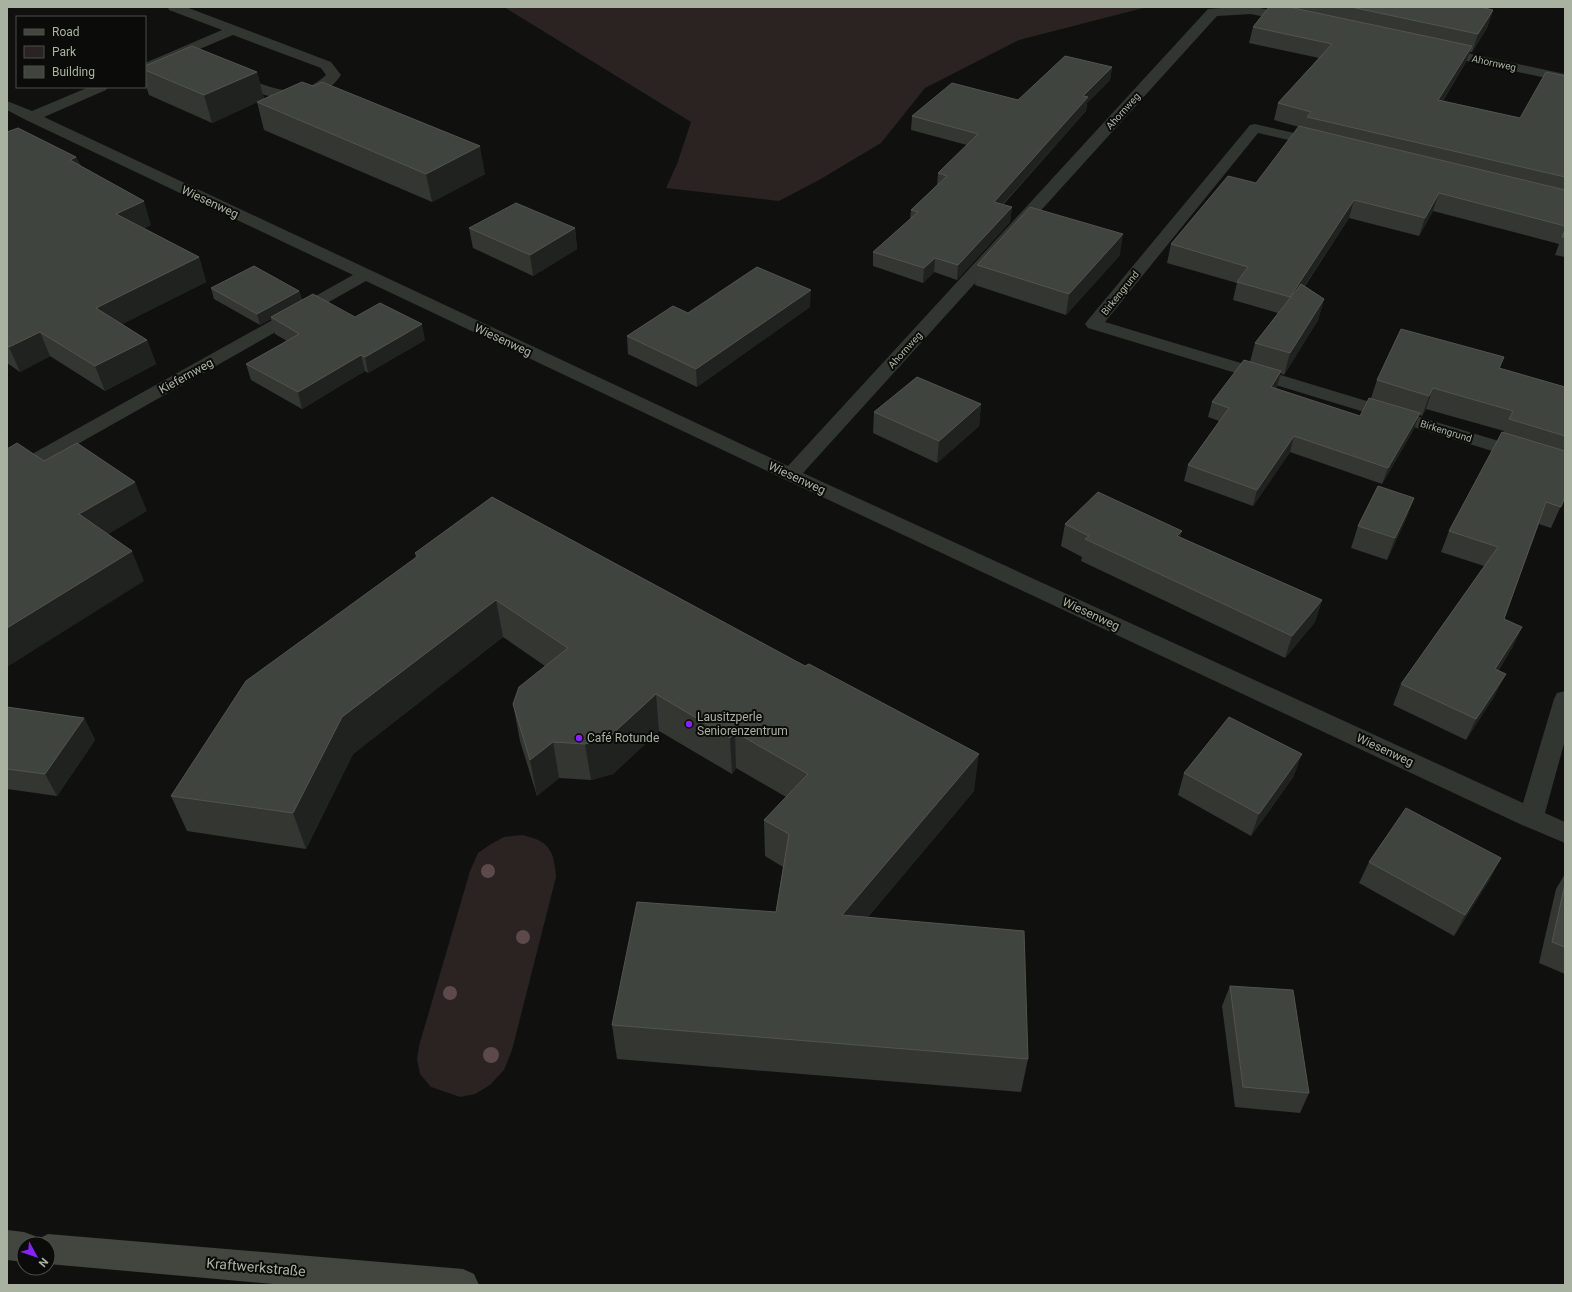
<svg xmlns="http://www.w3.org/2000/svg" width="1572" height="1292" viewBox="0 0 1572 1292" font-family="Roboto,sans-serif">
  <style>
    .green { fill: #2b2222 }
    .lines { fill: none; stroke-linecap: round; stroke-linejoin: round }
    .street { fill: #323630; fill-rule: evenodd }
    .secondary { fill: #42463e; fill-rule: evenodd }
    .tree { fill: #5e494a }
    .wall { fill: #343632 }
    .shaded-wall { fill: #20221f }
    .building { fill: #40443e; stroke: #51554d }
    .poi-dot { fill: #8622f6; stroke: #0b0c0a; stroke-width: 1.5 }
    .labels { text-anchor: middle; dominant-baseline: central; stroke-width: 4; stroke-linejoin: round; paint-order: stroke }
    .far-street-label { font-size: 10px; fill: #a9b2a0; stroke: #0b0c0a }
    .street-label { font-size: 12px; fill: #a9b2a0; stroke: #0b0c0a }
    .poi-label { font-size: 12px; fill: #a9b2a0; stroke: #0b0c0a; text-anchor: start }
    .near-street-label { font-size: 14px; fill: #a9b2a0; stroke: #0b0c0a }
  </style>
  <rect width="100%" height="100%" fill="#10110f"/>
  <g class="green">
    <polygon points="504,7 1147,7 1019,40 925,88 881,143 819,180 779,201 666,188 677,164 691,122"/>
    <path d="M522,835C549,841 554,850 556,877L512,1050L504,1070L490,1085L475,1094L460,1097L431,1087L420,1074L417,1059L419,1046L470,871L478,853L491,844L504,837Z"/>
  </g>
  <g class="lines">
    <g class="street">
      <path d="M168,7H186L331,62L341,75C320,106 280,101 249,90C242,87 231,85 227,79L229,76L234,75C270,84 293,105 326,75L321,68L233,35L145,72V63L222,30L169,10Z"/>
      <polygon points="1235,7 1255,7 1299,16 1300,19 1294,23 1251,14 1217,16 803,473 1523,803 1554,699 1557,693 1565,691 1565,740 1545,813 1565,822 1565,843 1522,825 784,479 366,281 14,480 7,482 7,468 353,275 26,120 7,110 7,101 32,111 89,87 108,87 106,90 44,117 788,466 1208,9"/>
      <polygon points="1439,47 1565,74 1565,82 1434,54 1432,51 1434,48"/>
      <polygon points="1255,124 1325,140 1327,143 1325,146 1320,147 1258,133 1105,322 1565,461 1565,473 1088,328 1085,324 1088,320 1250,125"/>
    </g>
    <polygon class="secondary" points="7,1230 24,1232 35,1236 36,1240 48,1234 463,1269 474,1274 479,1285 285,1285 48,1264 48,1244 24,1244 24,1262 7,1260"/>
  </g>
  <g class="tree">
    <circle cx="488" cy="871" r="7"/>
    <circle cx="523" cy="937" r="7"/>
    <circle cx="450" cy="993" r="7"/>
    <circle cx="491" cy="1055" r="8"/>
  </g>
  <g class="wall">
    <polygon points="1269,7 1481,7 1493,10 1487,28 1472,52 1470,52 1466,62 1443,101 1520,118 1565,76 1565,257 1555,255 1559,244 1433,211 1419,236 1349,218 1305,286 1324,299 1318,320 1284,375 1280,373 1276,388 1360,416 1371,398 1377,380 1504,357 1500,368 1565,387 1565,497 1551,528 1539,524 1504,619 1522,627 1512,648 1498,671 1495,695 1466,740 1393,705 1401,684 1484,566 1441,552 1449,531 1504,431 1426,409 1422,416 1419,415 1414,429 1382,484 1290,452 1253,506 1184,481 1188,465 1219,421 1208,417 1212,402 1250,362 1255,343 1278,313 1233,300 1237,283 1167,263 1171,244 1256,183 1299,127 1274,120 1278,103 1319,58 1249,43 1253,27"/>
    <polygon points="145,66 257,72 264,99 212,123 149,95 145,83"/>
    <polygon points="1112,67 1110,80 1087,103 1086,111 1003,205 1012,207 1010,222 957,280 934,272 923,283 873,266 873,252 910,219 911,210 937,185 938,173 967,145 911,130 912,116 1018,100"/>
    <polygon points="313,86 485,174 432,202 264,130 257,102"/>
    <polygon points="7,132 76,157 80,165 151,225 144,228 199,257 206,282 122,324 147,340 156,364 105,391 50,356 20,372 7,363"/>
    <polygon points="469,228 575,228 577,249 533,276 473,248"/>
    <polygon points="1120,255 1066,315 975,285 977,265"/>
    <polygon points="211,288 299,291 302,300 355,317 425,340 368,373 365,371 302,409 251,380 246,364 287,341 275,334 271,319 260,325 214,299"/>
    <polygon points="810,307 697,387 628,354 627,336 688,313"/>
    <polygon points="981,404 979,426 937,463 873,433 874,412"/>
    <polygon points="1414,498 1406,519 1387,560 1351,548 1358,526"/>
    <polygon points="1065,524 1180,537 1322,600 1315,622 1285,658 1081,561 1082,557 1061,546"/>
    <polygon points="415,553 974,791 868,917 1028,1059 1021,1092 617,1059 612,1025 776,912 783,867 765,856 764,820 786,797 736,768 732,774 659,731 613,774 591,780 559,778 537,796 520,741 513,704 545,666 503,637 353,754 306,849 187,831 171,796 416,558"/>
    <polygon points="7,707 84,718 95,740 57,796 7,789"/>
    <polygon points="1184,773 1294,776 1251,836 1178,795"/>
    <polygon points="1369,862 1490,879 1454,936 1359,883"/>
    <polygon points="1565,874 1565,974 1539,963 1556,889"/>
    <polygon points="1230,986 1309,1093 1300,1113 1235,1107 1222,1006"/>
  </g>
  <g class="shaded-wall">
    <polygon points="1493,10 1487,28 1472,52 1478,34"/>
    <polygon points="1472,46 1466,62 1433,117 1438,100"/>
    <polygon points="1112,67 1110,80 1087,103 1086,111 992,216 994,202 1083,96"/>
    <polygon points="257,72 264,99 212,123 204,95"/>
    <polygon points="480,146 485,174 432,202 426,174"/>
    <polygon points="76,157 85,180 70,160"/>
    <polygon points="1439,193 1433,211 1419,236 1425,218"/>
    <polygon points="1354,200 1349,218 1285,315 1290,297"/>
    <polygon points="144,201 151,225 124,237 116,214"/>
    <polygon points="1012,207 1010,222 957,280 958,265"/>
    <polygon points="575,228 577,249 533,276 530,255"/>
    <polygon points="1123,234 1120,255 1066,315 1069,294"/>
    <polygon points="199,257 206,282 105,333 96,308"/>
    <polygon points="935,258 934,272 923,283 924,268"/>
    <polygon points="811,290 810,307 697,387 696,369"/>
    <polygon points="299,291 302,302 271,317 271,319 260,325 257,314"/>
    <polygon points="1324,299 1318,320 1284,375 1290,353"/>
    <polygon points="422,324 425,340 368,373 365,357"/>
    <polygon points="40,332 50,356 20,372 9,347"/>
    <polygon points="147,340 156,364 105,391 95,366"/>
    <polygon points="361,355 365,371 302,409 298,392"/>
    <polygon points="1281,371 1277,387 1267,403 1271,387"/>
    <polygon points="1433,388 1426,409 1422,416 1429,396"/>
    <polygon points="981,404 979,426 937,463 939,441"/>
    <polygon points="1420,413 1414,429 1382,484 1388,468"/>
    <polygon points="1294,436 1290,452 1253,506 1257,490"/>
    <polygon points="135,482 147,511 92,544 79,514"/>
    <polygon points="1414,498 1406,519 1387,560 1395,538"/>
    <polygon points="1182,531 1177,553 1177,536"/>
    <polygon points="132,551 144,581 7,667 7,628"/>
    <polygon points="496,600 503,637 353,754 306,849 293,813 342,717"/>
    <polygon points="1322,600 1315,622 1285,658 1292,636"/>
    <polygon points="1522,627 1512,648 1485,690 1495,669"/>
    <polygon points="1506,674 1495,695 1466,740 1476,719"/>
    <polygon points="656,694 659,731 613,774 591,780 585,744"/>
    <polygon points="84,718 95,740 57,796 45,774"/>
    <polygon points="735,732 736,768 732,774 730,738"/>
    <polygon points="553,742 559,778 537,796 530,760"/>
    <polygon points="979,754 974,791 840,950 842,915"/>
    <polygon points="1302,754 1294,776 1251,836 1259,814"/>
    <polygon points="1501,858 1490,879 1454,936 1465,915"/>
  </g>
  <g class="building">
    <polygon points="1269,7 1289,7 1472,46 1438,100 1520,118 1546,72 1565,76 1565,177 1307,117 1311,112 1278,103 1332,44 1253,27"/>
    <polygon points="1351,7 1481,7 1493,10 1478,34"/>
    <polygon points="192,46 257,72 204,95 145,70 145,66"/>
    <polygon points="1065,56 1112,67 1083,96 1088,97 994,202 1012,207 958,265 935,258 924,268 873,252 918,212 911,210 947,176 938,173 978,134 912,116 952,83 1018,100"/>
    <polygon points="302,82 313,86 322,82 480,146 426,174 257,102"/>
    <polygon points="1299,126 1565,190 1565,226 1439,193 1425,218 1354,200 1290,297 1237,282 1248,267 1171,244 1228,176 1256,183"/>
    <polygon points="18,128 76,157 70,160 144,201 116,214 199,257 96,308 147,340 95,366 40,332 9,347 7,345 7,132"/>
    <polygon points="516,203 575,228 530,255 469,228"/>
    <polygon points="1030,207 1123,234 1069,294 977,265"/>
    <polygon points="1565,230 1565,237 1562,237"/>
    <polygon points="254,266 299,291 257,314 211,288"/>
    <polygon points="757,267 811,290 696,369 627,336 673,306 688,313"/>
    <polygon points="1301,284 1324,299 1290,353 1255,343"/>
    <polygon points="313,294 355,317 380,303 422,324 365,357 361,355 298,392 246,364 299,334 271,317"/>
    <polygon points="1401,329 1504,357 1499,368 1565,387 1565,436 1509,419 1513,411 1433,388 1429,396 1377,380"/>
    <polygon points="1244,360 1281,371 1271,387 1360,416 1369,398 1420,413 1388,468 1294,436 1257,490 1188,465 1229,408 1212,402"/>
    <polygon points="917,377 981,404 939,441 874,412"/>
    <polygon points="1502,432 1565,451 1565,497 1561,507 1546,502 1504,619 1522,627 1495,669 1506,674 1476,719 1401,684 1498,547 1449,531"/>
    <polygon points="17,443 44,461 77,443 135,482 79,514 132,551 7,628 7,449"/>
    <polygon points="1378,486 1414,498 1395,538 1358,526"/>
    <polygon points="1098,492 1182,531 1177,536 1322,600 1292,636 1085,539 1089,536 1065,524"/>
    <polygon points="492,497 805,666 809,664 979,754 842,915 1024,931 1028,1059 612,1025 637,902 776,912 789,834 764,820 808,774 735,732 730,738 656,694 608,738 585,744 553,742 530,760 513,704 519,687 568,648 496,600 342,717 293,813 171,796 246,681 418,556 415,553"/>
    <polygon points="7,707 84,718 45,774 7,769"/>
    <polygon points="1229,717 1302,754 1259,814 1184,773"/>
    <polygon points="1406,808 1501,858 1465,915 1369,862"/>
    <polygon points="1565,884 1565,947 1552,942"/>
    <polygon points="1230,986 1293,990 1309,1093 1243,1087"/>
  </g>
  <g class="poi-dot">
    <circle cx="689" cy="724" r="4"/>
    <circle cx="579" cy="738" r="4"/>
  </g>
  <g class="labels">
    <g class="far-street-label">
      <text transform="translate(1494 63) rotate(12)">Ahornweg</text>
      <text transform="translate(1123 111) rotate(-48)">Ahornweg</text>
      <text transform="translate(1120 293) rotate(-51)">Birkengrund</text>
      <text transform="translate(905 350) rotate(-48)">Ahornweg</text>
      <text transform="translate(1446 431) rotate(17)">Birkengrund</text>
    </g>
    <g class="street-label">
      <text transform="translate(210 202) rotate(25)">Wiesenweg</text>
      <text transform="translate(503 340) rotate(25)">Wiesenweg</text>
      <text transform="translate(186 376) rotate(-29)">Kiefernweg</text>
      <text transform="translate(797 478) rotate(25)">Wiesenweg</text>
      <text transform="translate(1091 614) rotate(25)">Wiesenweg</text>
      <text transform="translate(1385 750) rotate(25)">Wiesenweg</text>
    </g>
    <g class="poi-label">
      <text x="697" y="717">Lausitzperle<tspan x="697" dy="14">Seniorenzentrum</tspan></text>
      <text x="587" y="738">Café Rotunde</text>
    </g>
    <g class="near-street-label">
      <text transform="translate(256 1267) rotate(5)">Kraftwerkstraße</text>
    </g>
  </g>
  <rect width="1572" height="1292" fill="none" stroke="#a9b2a0" stroke-width="16"/>
  <rect x="16" y="16" width="130" height="72" fill="#0b0c0a" stroke="#4a4e46"/>
  <rect x="24" y="29" width="20" height="6" fill="#42463e" stroke="#4a4e46"/>
  <text x="52" y="36" font-size="12" fill="#a9b2a0">Road</text>
  <rect x="24" y="46" width="20" height="12" fill="#2b2222" stroke="#4a4e46"/>
  <text x="52" y="56" font-size="12" fill="#a9b2a0">Park</text>
  <rect x="24" y="66" width="20" height="12" fill="#40443e" stroke="#4a4e46"/>
  <text x="52" y="76" font-size="12" fill="#a9b2a0">Building</text>
  <g transform="translate(36 1256) rotate(130)"><circle r="19" fill="#0b0c0a" stroke="#4a4e46"/>
  <path d="M0-3L7 15L0 10L-7 15Z" fill="#8622f6"/>
  <text y="-6" font-size="11" font-weight="bold" text-anchor="middle" fill="#a9b2a0">N</text>
  </g>
</svg>
